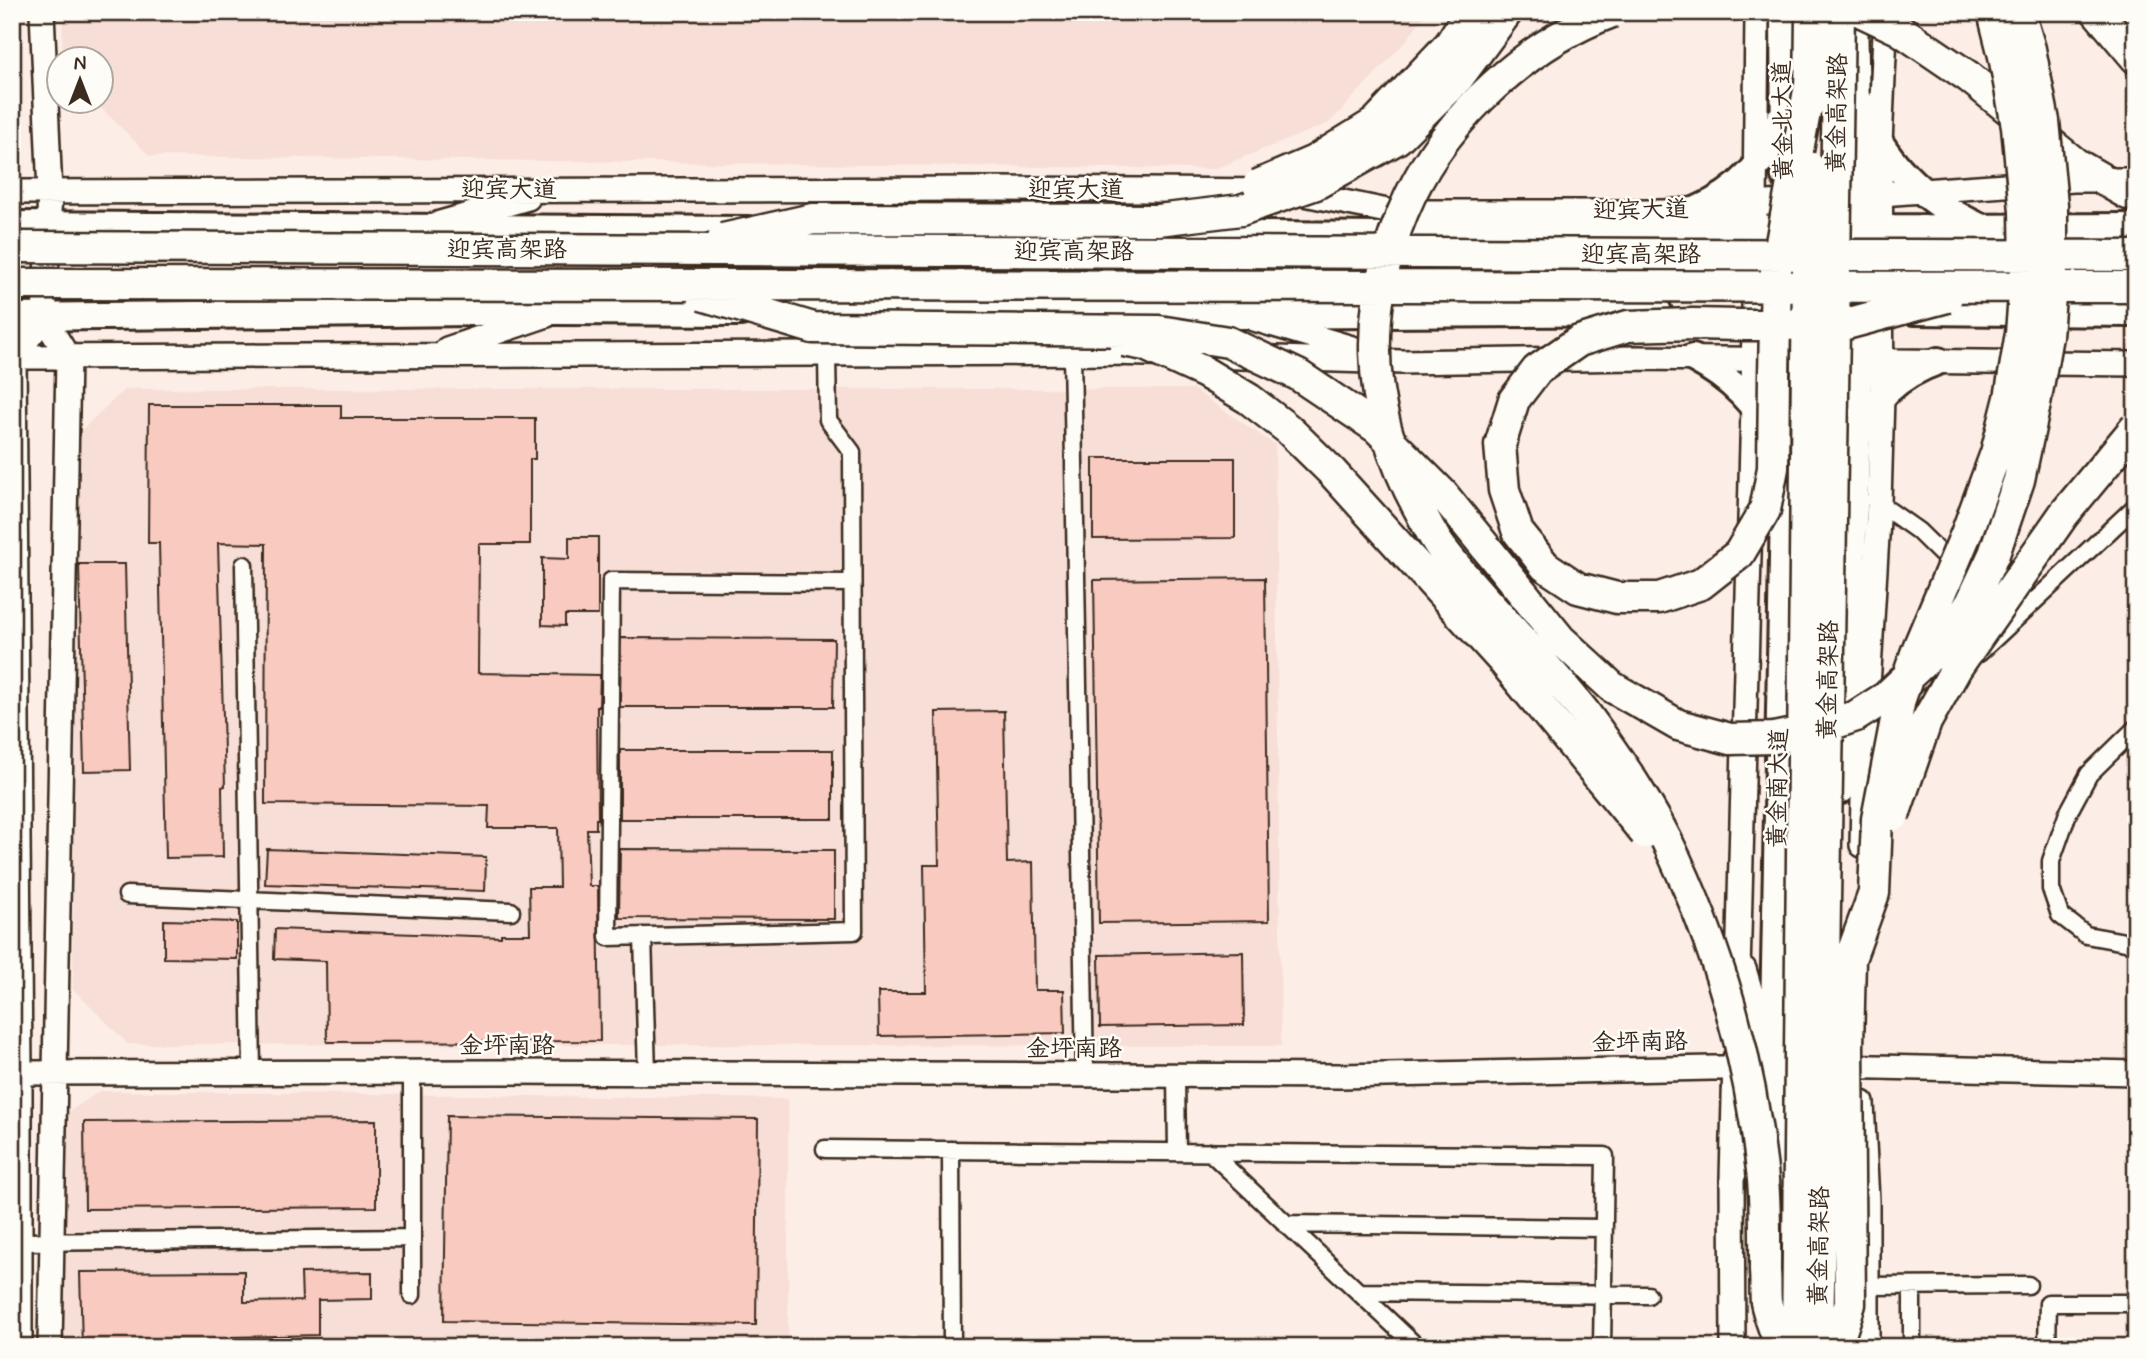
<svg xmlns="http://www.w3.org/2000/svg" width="2148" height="1359" viewBox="0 0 2148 1359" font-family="Mynerve,'LXGW WenKai TC',sans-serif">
<rect width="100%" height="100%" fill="#fcede6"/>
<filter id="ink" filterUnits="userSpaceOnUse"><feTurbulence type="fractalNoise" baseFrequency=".0143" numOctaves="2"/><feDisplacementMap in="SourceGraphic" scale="14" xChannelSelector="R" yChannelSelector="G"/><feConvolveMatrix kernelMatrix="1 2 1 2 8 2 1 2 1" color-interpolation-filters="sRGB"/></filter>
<g filter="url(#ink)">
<path fill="#f7ded7" d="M63 12H1426L1406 41 1329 123 1214 169 150 156 95 102H102V60L62 59Z
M125 389H1193L1275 445 1281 1046 128 1044 73 989V438Z
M100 1091 788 1099V1347H57L61 1117Z"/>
<path fill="#f9cac0" stroke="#3b2a1e" stroke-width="2" d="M149 405H341V418H535V459H530V544H479L478 673 600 675 599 707H597L598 819H596V829H587L589 886H598L600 1041 327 1042 326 961 274 959 275 929 501 937V934H530L529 887H559L558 828H488L489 806 265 804 266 544 218 543 225 786 222 787 223 857 166 858 159 543H148Z
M1093 458H1235V538L1093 539Z
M569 537H598V615H565V626L542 625V558L569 559Z
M79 564H125L130 770 84 771Z
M1265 578 1269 921 1099 923 1094 580Z
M621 638 834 639 833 707H620Z
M1004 711 1007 863 1033 862 1035 990H1064L1065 1033 879 1036 878 992H926L924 865H939L936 712Z
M620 750H833V819H620Z
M267 849 486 857 485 891 265 884Z
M620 849 834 850V919L619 918Z
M164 920 237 922V959L164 958Z
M1243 952 1244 1025 1100 1027 1099 955Z
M447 1116 758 1119 756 1325 444 1321Z
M376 1120V1207L85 1209 84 1122Z
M244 1271V1302L302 1301 301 1273 372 1272V1299L318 1300V1335L232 1337V1347H82L80 1272Z"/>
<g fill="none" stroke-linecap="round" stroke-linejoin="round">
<g stroke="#3b2a1e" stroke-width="21">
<path id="street" d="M1072 353 1085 1075
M827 354 828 420 852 452 854 931 608 937 611 581 852 583
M1874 500 1918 531 1981 593
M244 565 252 1072
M1979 653 2136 506
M2136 728 2089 774 2068 813 2051 861V889L2060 915 2086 935 2136 944
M1860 757 1933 693
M127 895 511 911
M643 936 647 1073
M412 1072V1295
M1176 1076 1177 1152
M825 1149 1605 1156 1602 1347
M951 1150 952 1347
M1210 1152 1417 1347
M1285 1224 1604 1228
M20 1242 412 1238
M1859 1286 2028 1285
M1359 1292 1648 1295
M1912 1347V1286
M2047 1347 2048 1303H2136"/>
</g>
<g stroke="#3b2a1e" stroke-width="28">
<path id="secondary" d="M12 192 998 189 1290 191 1392 212H1665L1802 200
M1840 197 2074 180H2136
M440 223 528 198
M44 318 68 357 50 1347
M1254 319 1369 353
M447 349 547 315
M12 357 1114 353 1402 362 1637 358 2136 364
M1862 845 1864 753 1879 503 1882 396 1880 143 1886 12
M1744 969 1769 1054
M1737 1010 1753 405 1757 12
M1832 1066 2136 1073
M12 1073 501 1072 1341 1076 1759 1067
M1862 1103 1867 1201
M1732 1179 1735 1058
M1864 1189 1867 1201V1347
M20 1347V1073L14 357 44 318 50 193 42 12
M1733 1347 1732 1179 1737 1165"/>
</g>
<g stroke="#3b2a1e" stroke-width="32">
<path id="primary" d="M1784 12 1785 176
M1860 103C1881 159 1923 201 1978 226
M1697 210C1737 193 1769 162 1780 119
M12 225 748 230
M1130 234 1385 236 1716 229 2136 227
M1914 311 2136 313
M780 313 1237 315 1658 312
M12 317 556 311 741 312
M1693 358C1731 378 1757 404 1776 442
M1858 436C1872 398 1901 374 1938 361
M1841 790 1855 486 1860 310 1854 12
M1775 1188 1773 1067 1785 456"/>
</g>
<g stroke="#3b2a1e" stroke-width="35">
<path id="highway" d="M2097 12 2136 58
M1969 77 2076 164 2128 194 2136 196"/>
</g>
<use href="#street" stroke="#fdfcf7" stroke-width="16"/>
<use href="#secondary" stroke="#fdfcf7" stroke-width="23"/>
<use href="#primary" stroke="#fdfcf7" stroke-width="26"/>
<use href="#highway" stroke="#fdfcf7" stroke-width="30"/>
<g stroke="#3b2a1e" stroke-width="35" stroke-linecap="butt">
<path id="highway-bridge" d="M1612 12C1528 43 1448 116 1410 196 1361 301 1363 407 1419 509 1426 522 1433 537 1442 549 1486 607 1541 656 1585 713 1618 758 1652 807 1675 858 1721 957 1750 1062 1762 1170 1766 1203 1765 1238 1765 1271 1766 1281 1765 1292 1766 1302 1769 1317 1776 1332 1780 1347
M1862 12 1900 30 1969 77
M1810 85 1776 270 1774 376 1773 468 1765 510 1739 554 1701 584 1659 598H1617L1578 588 1545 566 1518 532 1504 490 1500 445 1514 400 1537 370 1579 341 1628 326 1693 324 1739 325 1846 324 1947 297
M1810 103 1811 12
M1258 185 1314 161 1375 123 1450 44 1470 12
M723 239 813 219 1158 220 1241 210 1316 184 1397 139 1458 78 1507 12
M12 247 2136 256
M12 284 2136 287
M702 295 813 328 1159 331 1228 342 1298 375 1377 428 1441 492 1560 639 1612 687 1678 725 1730 739 1774 738 1818 729 1856 716 1886 697 1947 640 1971 603 1994 554 2019 480 2035 404 2047 336 2052 269V205L2044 121 2030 49 2019 12
M1124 341 1145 345 1204 372 1249 399 1288 429 1332 472 1504 662 1645 833
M1894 815 1926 722 1957 667 2064 514 2136 427
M1797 1347 1809 167
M1818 1347 1839 12
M1836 1347 1850 1304 1848 1047 1850 959 1874 893 1877 819 1900 699 1918 648 1966 534 1996 453 2010 398 2021 333 2026 271 2025 211 2017 126 2004 56 1993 12"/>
</g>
<use href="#highway-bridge" stroke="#fdfcf7" stroke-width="30"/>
</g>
</g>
<g text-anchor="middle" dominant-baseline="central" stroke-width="5" stroke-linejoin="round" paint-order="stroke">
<g font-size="24" fill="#3b2a1e" stroke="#fdfcf7">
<text transform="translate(1838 113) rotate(-89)">黄金高架路</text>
<text transform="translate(1784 120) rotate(-91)">黄金北大道</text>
<text x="509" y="190">迎宾大道</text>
<text x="1076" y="190">迎宾大道</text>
<text transform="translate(1641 211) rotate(-1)">迎宾大道</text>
<text x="507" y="250">迎宾高架路</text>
<text x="1074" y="252">迎宾高架路</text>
<text x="1641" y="255">迎宾高架路</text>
<text transform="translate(1829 680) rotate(-89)">黄金高架路</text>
<text transform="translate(1779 788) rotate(-89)">黄金南大道</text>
<text transform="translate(1640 1043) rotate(-1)">金坪南路</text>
<text x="507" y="1046">金坪南路</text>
<text x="1074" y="1049">金坪南路</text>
<text transform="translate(1820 1246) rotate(-89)">黄金高架路</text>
</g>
</g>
<rect width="2148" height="1359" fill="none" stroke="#fdfcf7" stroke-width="42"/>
<rect x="21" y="21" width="2106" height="1317" fill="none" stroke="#3b2a1e" stroke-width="2.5" filter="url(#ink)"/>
<g transform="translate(80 80)"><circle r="33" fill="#fdfcf7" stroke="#afa8a0" stroke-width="2"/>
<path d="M0-5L12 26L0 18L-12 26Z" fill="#3b2a1e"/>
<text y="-10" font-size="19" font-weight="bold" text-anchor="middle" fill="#3b2a1e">N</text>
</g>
</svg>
